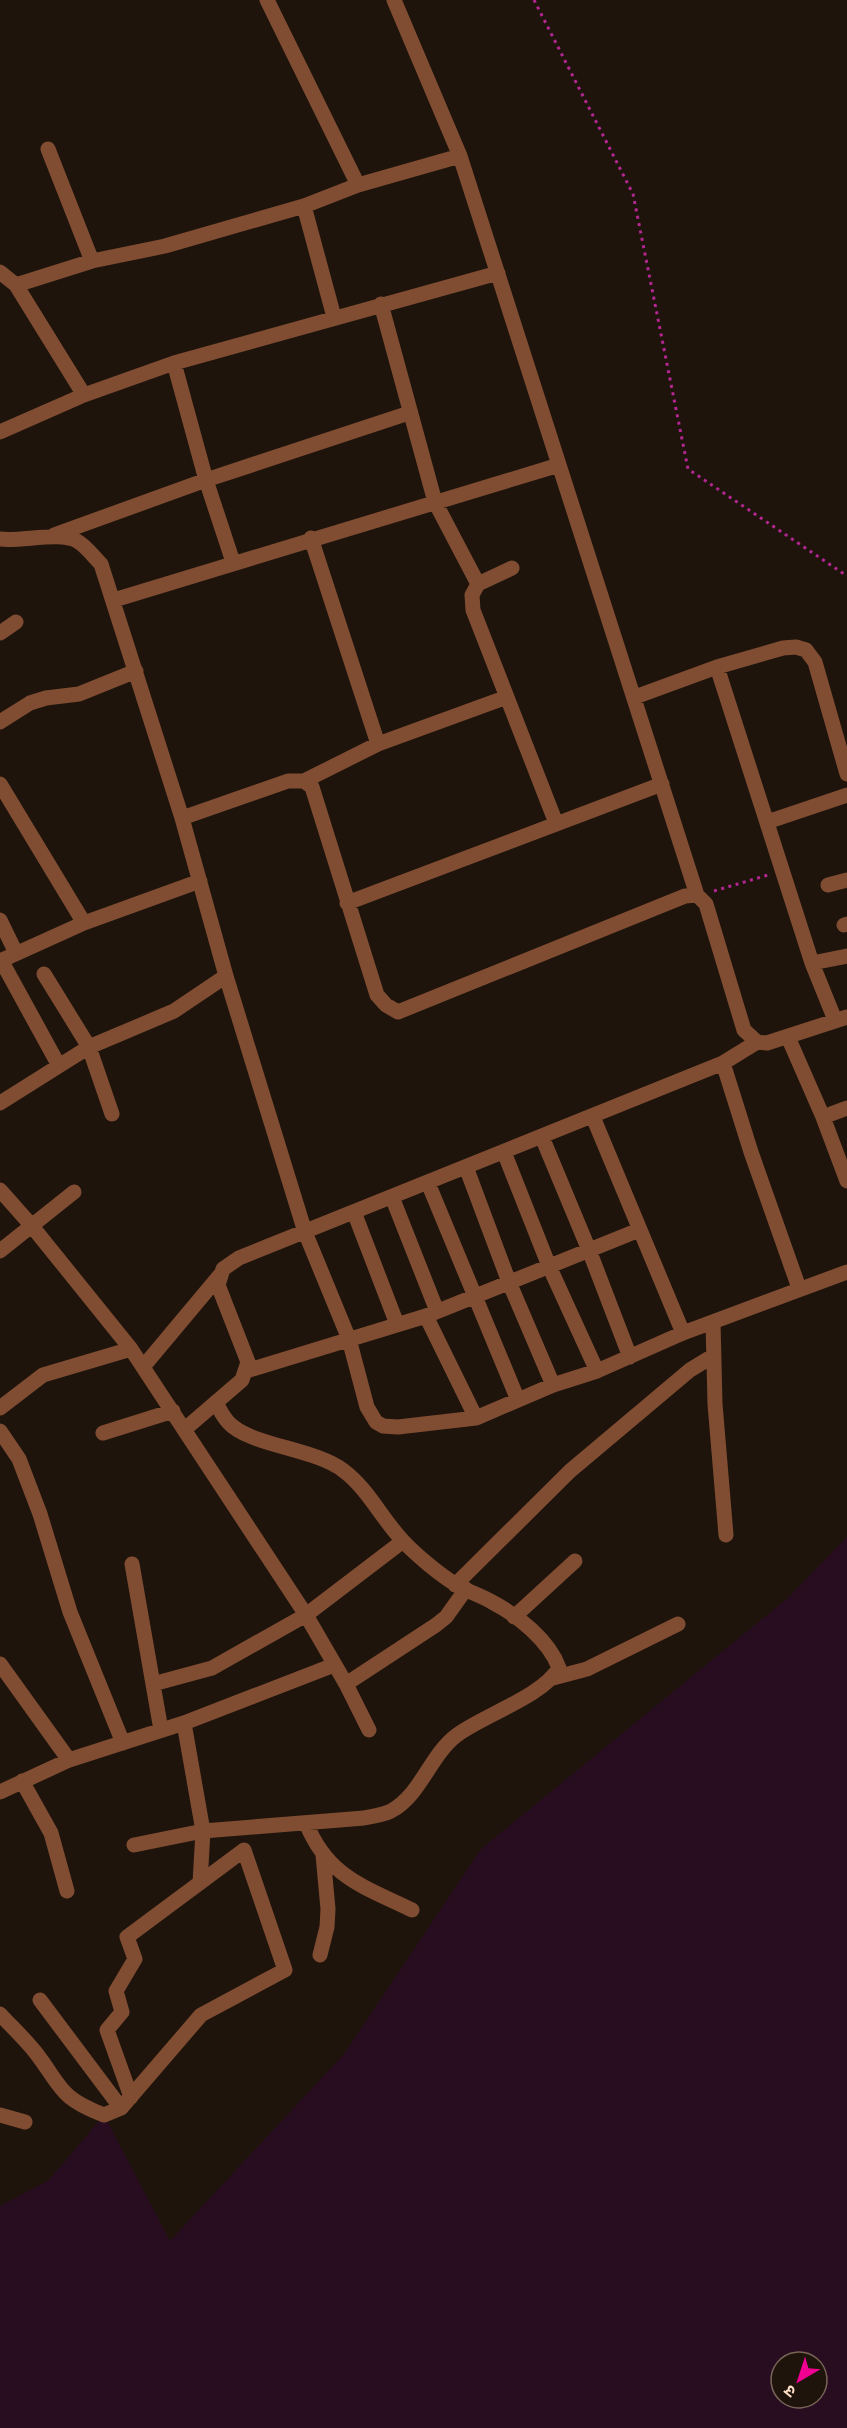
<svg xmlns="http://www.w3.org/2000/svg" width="847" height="2428" viewBox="0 0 847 2428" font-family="'Sofia Sans Condensed','Noto Sans Devanagari',sans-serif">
<rect width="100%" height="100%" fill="#1e140b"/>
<path fill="#280d21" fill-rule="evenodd" d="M847 1537V2428H0V2206L49 2180 104 2115 170 2241 344 2054 481 1849 788 1598ZM781 2362H817V2398H781Z"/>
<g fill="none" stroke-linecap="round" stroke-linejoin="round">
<path stroke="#b42692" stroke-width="3" stroke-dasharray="3 4.5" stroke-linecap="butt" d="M534 0 633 194 688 469 847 576
M714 891 768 875"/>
<path stroke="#804d33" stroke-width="15" d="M267 0 358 185
M394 0 460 156 697 895 706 904 744 1030 757 1042 767 1043 847 1017
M48 149 92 261
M304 206 334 317
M0 272 16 285 84 395
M16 285 92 261 165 246 304 206 358 185 460 156
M381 304 435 502 478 584
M174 363 206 480 233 562
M0 432 84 395 174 363 498 273
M54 535 206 480 409 413
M311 538 378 744
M0 539C20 542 61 531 77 541 86 546 94 557 101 564L182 818 226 976 174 1011 89 1047 0 1103
M512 568 478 584 472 595 473 610 556 823
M114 600 559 465
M0 633 16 622
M717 667 812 963 835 1020
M635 697 717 667 783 648 796 647 806 650 815 662 847 774
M0 722 30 703 46 698 79 694 136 671
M304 781 312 787 377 995 386 1005 398 1012 685 896 697 895
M0 784 84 923 0 961
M182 818 288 781H304L378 744 507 697
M767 822 847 795
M828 885 847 880
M347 903 662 784
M0 920 16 953
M84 923 200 881
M844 925 847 924
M1 960 58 1064
M812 963 847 956
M44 974 89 1047 112 1114
M226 976 305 1232 349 1339 367 1407 376 1422 383 1426 398 1427 476 1418 553 1385 597 1371 683 1333 847 1272
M788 1037 823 1117 847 1181
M723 1063 751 1152 799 1288
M593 1117 683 1333
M823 1117 847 1108
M542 1137 589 1250 630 1357
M504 1152 549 1266 597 1371
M466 1167 509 1282 553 1385
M428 1183 518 1400
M0 1190 31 1225 131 1349 306 1615 346 1684 369 1730
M392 1197 437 1311
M354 1212 397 1324
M0 1251 74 1192
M426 1316 476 1418
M713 1322 715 1404 726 1535
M143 1367 220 1275
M246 1371 426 1316 639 1230
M0 1408 43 1375 131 1349
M185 1429 242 1380 248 1362 218 1285 223 1269 239 1258 723 1063 757 1042
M0 1431 19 1459 40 1514 70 1612 123 1743
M103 1433 173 1411
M132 1564 161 1730
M455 1585 570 1471 690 1370 713 1356
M514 1617 575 1561
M0 1664 69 1760
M553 1678 587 1669 678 1624
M153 1684 212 1668 306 1615 403 1541
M346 1684 436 1625 446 1617 466 1589
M184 1723 203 1831 200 1883
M22 1781 51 1833 67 1891
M0 1792 69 1760 184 1723 334 1665
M306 1823C328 1877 363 1886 412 1910
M134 1845 203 1831 364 1818C373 1816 383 1815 391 1811 421 1795 430 1755 457 1735 484 1715 543 1696 559 1668 549 1640 517 1615 492 1602 480 1595 466 1591 455 1584 439 1574 416 1555 403 1541 382 1519 368 1489 344 1471 315 1448 249 1446 228 1422 223 1416 219 1409 216 1402
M320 1955 327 1927 328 1909 323 1855
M40 2000 121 2108
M0 2014C12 2027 25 2039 36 2053 62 2087 59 2098 104 2115L121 2108 201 2015 285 1970 244 1850 127 1937 135 1959 116 1991 122 2012 107 2030 131 2097
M0 2115 25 2122"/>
</g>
<g transform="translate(799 2380) rotate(219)"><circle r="28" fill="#1e140b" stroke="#786556" stroke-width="1.5"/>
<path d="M0-4.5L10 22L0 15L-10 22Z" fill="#f20092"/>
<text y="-9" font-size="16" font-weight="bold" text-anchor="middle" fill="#ffdec7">उ</text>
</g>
</svg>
